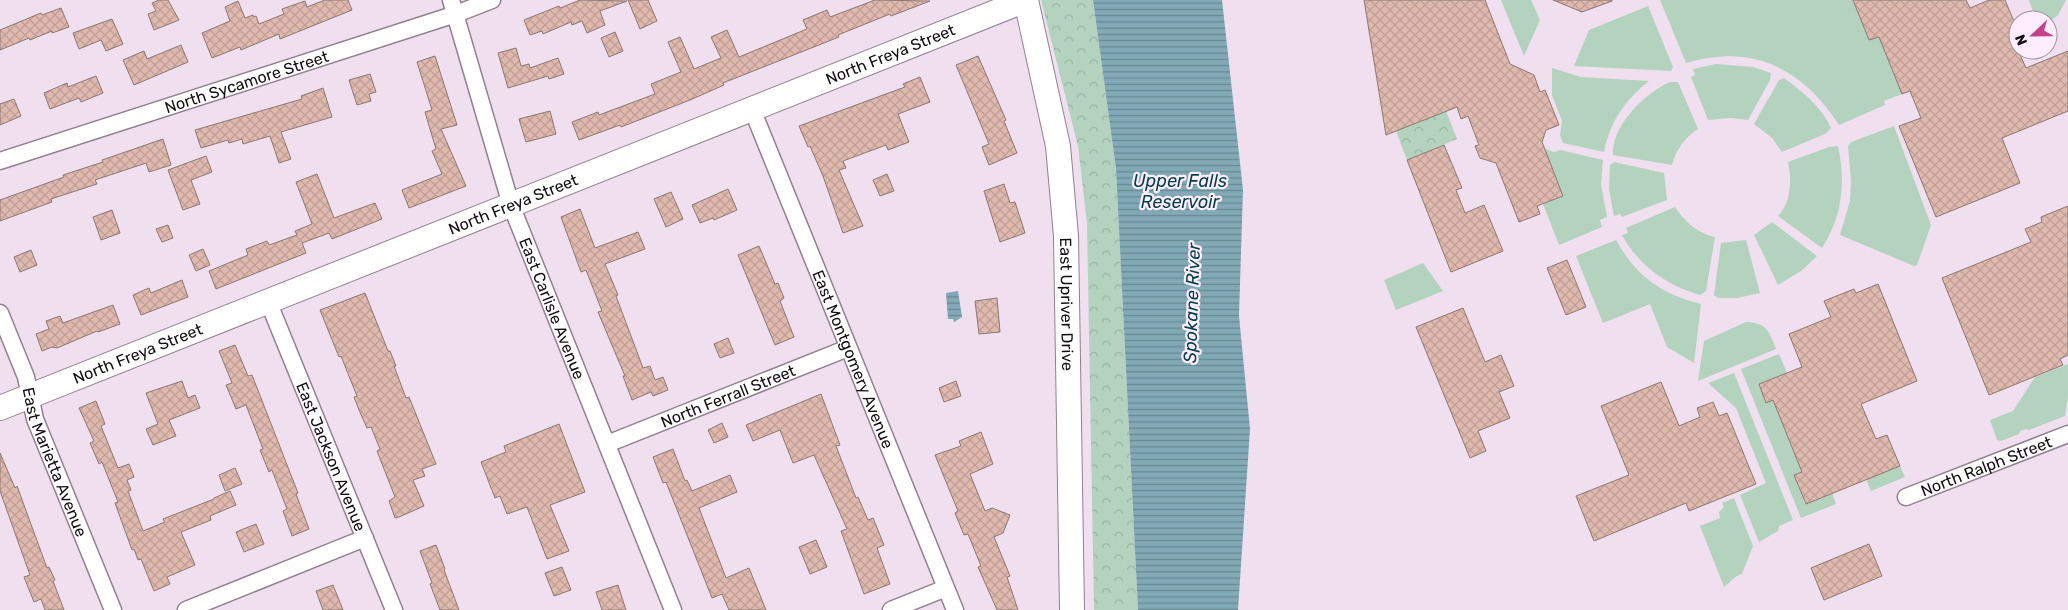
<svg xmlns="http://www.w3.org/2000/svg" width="2068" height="610" viewBox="0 0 2068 610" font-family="Rubik,sans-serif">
<defs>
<pattern id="park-crowns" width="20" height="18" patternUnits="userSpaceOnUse" patternTransform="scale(1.25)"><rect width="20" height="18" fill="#b3d3bf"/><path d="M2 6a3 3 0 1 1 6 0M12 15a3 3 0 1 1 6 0" fill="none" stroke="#99b4a3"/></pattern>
<pattern id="water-rules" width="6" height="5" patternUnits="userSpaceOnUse" patternTransform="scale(1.25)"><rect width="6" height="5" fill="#81aab6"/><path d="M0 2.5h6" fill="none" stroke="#688993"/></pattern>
<pattern id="building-cross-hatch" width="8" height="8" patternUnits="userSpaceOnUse" patternTransform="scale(1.25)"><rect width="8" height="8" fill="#e0b9ae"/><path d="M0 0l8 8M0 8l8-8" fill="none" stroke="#bf9e95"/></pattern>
</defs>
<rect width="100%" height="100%" fill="#f0dfee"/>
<path fill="#b3d3bf" d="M1501 0H1531L1540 20 1524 56Z
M1660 0H1853L1869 40 1892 31 1884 50 1902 94 1884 101 1885 105 1839 125C1802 68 1752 43 1686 63Z
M2029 0H2066L2058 15 2048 23V20H2036Z
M1648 6 1673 67 1671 71 1574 66 1589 30Z
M1716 64 1753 67 1771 73 1770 80 1748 120 1731 118 1708 120 1691 77 1695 75 1693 69Z
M1552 68 1581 77 1649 81C1625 100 1610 122 1604 152L1563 143 1560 135 1562 121 1552 95Z
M1784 78C1803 92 1821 106 1831 128L1825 134 1782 152 1772 138 1754 124 1779 80Z
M1670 82H1678L1698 129C1684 138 1676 150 1672 165L1613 155C1611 126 1646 92 1670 82Z
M1894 126 1931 225 1917 265 1914 266 1840 235 1850 201 1851 181 1848 146 1851 142Z
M1838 146C1846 183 1842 217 1822 248L1778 216C1791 202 1792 181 1788 162L1829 147Z
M1544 148 1554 152 1560 150 1603 160 1601 184 1607 217 1600 220 1602 227 1559 245 1543 204 1563 196Z
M1614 162 1664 173 1667 200 1622 217 1620 214 1614 216 1609 189 1610 165Z
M1675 207C1685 222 1697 233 1715 237L1706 291 1700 295C1666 285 1639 266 1622 235L1628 233 1626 228Z
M1772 222 1817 256 1801 271 1778 285 1754 235Z
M1616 240C1636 276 1661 294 1701 304L1694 363 1667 347 1650 304 1603 323 1576 256Z
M1746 240 1760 293 1737 298H1718L1714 295 1721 243Z
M1423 263 1443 291 1396 310 1384 280Z
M1746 322C1768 323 1769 332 1776 349L1698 381 1704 341Z
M1779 354 1787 373 1759 384 1766 403 1773 400 1802 472 1794 475 1805 504 1832 493 1836 504 1801 518 1741 369Z
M2068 364V397L2065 416 2029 430 2026 429 2020 431 2019 434 2001 441 1997 440 1990 420 2013 411 2035 377Z
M1734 373 1793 520 1779 526 1778 531 1759 542 1740 495 1766 483 1736 408 1708 383Z
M1900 466 1905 477 1871 491 1866 479Z
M1734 498 1753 546 1742 574C1735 575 1730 583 1724 587L1700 526 1720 518 1719 512 1724 507 1722 503Z"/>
<path fill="url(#park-crowns)" d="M1041 0H1093L1116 169 1138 610H1094L1087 223 1078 146Z
M1446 111 1457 139 1407 160 1396 131Z"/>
<path fill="url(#water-rules)" d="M1093 0H1222L1243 190 1239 316 1250 429 1238 610H1138L1116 169Z
M958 291 962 317 954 322 953 319H948L946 293Z"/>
<path fill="url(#building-cross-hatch)" stroke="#8c7872" d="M159 0H168L179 20 154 30 148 14 156 11 152 3Z
M325 0H348L352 10 280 39 279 34 241 50 240 47 212 58 202 33 230 21 225 7 238 1 245 18 253 15 254 17 256 16 259 24 284 14 282 9 305 1 307 7Z
M580 0 627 1 600 11 605 25 587 33 582 21 572 25 571 22 543 34 542 31 530 35 524 20 559 6 560 8Z
M628 0H648L657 21 640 29Z
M875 0 930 1 891 16 890 14 838 35 839 37 723 83 724 85 690 100 621 127 620 125 579 140 572 122 598 112 599 115 655 94 651 84 681 72 668 42 680 37 694 69 721 58 711 37 727 30 739 57 807 29 803 20 827 10 830 17Z
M1364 0H1485L1510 64 1534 75 1540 92 1545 90 1559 125 1546 130 1542 142 1563 196 1537 206 1540 214 1519 222 1496 163 1480 158 1475 146 1479 145 1468 116 1461 119 1457 107 1386 135Z
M1553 0H1612V1L1582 12Z
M1853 0H1966L1970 8 1989 0H2005L2018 31V50L2026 68 2068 51V111L2002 138 2020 183 1936 217 1899 126 1921 118 1910 91 1902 94 1879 37 1869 40Z
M61 8 69 27 52 33V31L30 40 29 38 0 50V30L41 13 42 15Z
M112 19 123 44 106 51 101 40 79 49 73 33Z
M615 32 623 51 609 57 601 38Z
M181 45 188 62 134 85 123 60 144 51 147 59Z
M516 48 521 66 529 64 530 68 558 58 564 74 549 79 548 76 508 88 498 53Z
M435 56 457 125 441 129 466 186 409 208 402 190 442 174 432 151 436 149 425 112 432 110 417 62Z
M978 56 1006 120 1004 121 1017 153 989 165 982 147 989 144 956 65Z
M370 74 376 92 369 94 371 101 357 105 349 80Z
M96 76 103 93 81 102 79 98 50 109 44 93 67 83 68 87Z
M920 77 930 102 898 114 909 142 888 150 886 145 843 161 846 168 839 170 863 226 843 233 823 176 810 146 808 147 799 126 894 91 905 87 903 84Z
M323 88 332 117 281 132 291 159 279 163 270 136 243 144 242 139 229 143 228 140 201 148 195 130 302 99 301 96Z
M14 99 21 116 0 125V104Z
M550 111 556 134 526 142 519 119Z
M163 139 171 165 149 172 146 163 95 180 97 184 51 199 52 202 0 221V200L64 177 63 175 103 162 102 160Z
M1444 145 1462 188 1456 190 1465 213 1484 205 1503 251 1451 272 1407 160Z
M206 156 212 172 191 180 200 204 183 210 168 170Z
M317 174 334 218 375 203 382 219 332 239 329 233 302 243 306 253 216 289 209 271 248 255 246 249 267 241 269 245 297 235 295 231 312 224 296 182Z
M887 174 894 191 880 196 873 180Z
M1004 184 1010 203 1015 202 1025 233 1000 242 984 191Z
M728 189 737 210 714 220 713 218 700 223 692 205Z
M671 192 683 219 666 227 654 199Z
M2068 206V355L2060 359 2063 365 1989 395 1942 278 2031 242 2025 229 2042 222 2041 217Z
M580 209 595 248 638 232 645 249 605 264 618 295 616 296 643 368 650 366 655 380 663 377 668 390 653 396 651 392 632 400 623 376H625L598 312 602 311 586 270 581 272 561 217Z
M112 210 120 233 101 240 93 217Z
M168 225 173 238 162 242 156 229Z
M759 246 775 284 778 283 784 298 780 301 794 337 775 345 738 255Z
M203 249 210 265 196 271 189 255Z
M31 250 37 265 20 272 14 257Z
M1567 260 1586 307 1566 315 1547 268Z
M182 280 188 297 141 315 133 295 149 288 151 293Z
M1878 284 1917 381 1861 404 1876 439 1887 435 1900 466 1806 504 1794 475 1802 472 1773 400 1766 403 1759 384 1802 367 1789 334 1831 317 1824 301 1854 289 1856 293Z
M365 293 388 351H390L396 366H394L406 398 409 397 436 464 422 469 425 476 413 480 424 506 399 517 395 518 389 501 395 497 377 451 380 449 371 427 367 428 359 410 354 397 357 396 341 356 339 357 320 310Z
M997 298 1000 332 979 334 975 301Z
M113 305 120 324 98 332 97 331 57 348 52 347 42 351 36 334 49 329 46 321 60 316 63 323Z
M1463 308 1485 362 1501 355 1514 386 1499 392 1510 418 1478 431 1486 451 1470 458 1416 327Z
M728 338 734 353 720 358 714 344Z
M235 345 248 376 252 375 298 493 296 494 309 529 292 536 283 511 287 509 272 470 269 472 260 450 263 449 246 405 236 409 226 385 232 383 219 351Z
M182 381 188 398 195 395 200 408 169 420 176 436 153 445 146 429 158 424 146 393Z
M956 381 961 396 944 402 939 388Z
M1661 382 1679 426 1700 417 1697 408 1713 402 1719 416 1727 413 1756 484 1689 511 1686 503 1594 541 1576 496 1629 475 1601 406Z
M821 394 840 445 836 446 856 498 858 497 868 520 873 518 884 545 877 548 890 584 864 594 841 531 847 529 814 455 793 463 780 430 753 441 746 425Z
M96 401 105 424 101 426 118 468 129 464 134 477 127 480 131 490 128 491 143 531 165 522 163 519 214 499V498L230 491 236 505 210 516 211 520 181 532 195 565 167 577 170 584 154 591 141 559 138 560 134 549 132 550 115 503 118 502 102 462 99 464 90 443 94 441 79 408Z
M722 423 728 437 714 443 708 430Z
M559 424 585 492 550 505 569 551 547 559 527 507 507 514 500 496 495 498 481 462 506 452 504 446Z
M981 432 993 464 970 474 985 511 992 508 1010 515 1003 533 994 537 1010 576 1007 577 1018 610H997L978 567 981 566 968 534 964 535 955 513 958 511 935 455 961 446 959 441Z
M673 449 685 481 687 480 692 491 730 475 737 492 699 508 726 578 749 568 766 610H729L722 594 712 598 666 482 663 483 653 457Z
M0 453 15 488 17 486 47 568 49 567 55 580 53 581 64 610H45L41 599 34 602 24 577 30 575 0 491Z
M235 468 242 484 225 491 219 475Z
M256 524 264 544 244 552 236 532Z
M816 540 827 567 810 574 799 547Z
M1869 544 1882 576 1824 600 1811 568Z
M436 545 445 569 444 570 459 610H440L430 584 432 583 420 551Z
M562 567 571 590 554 596 545 573Z
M333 585 343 610H323L316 591Z
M618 585 626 610H602L596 592Z"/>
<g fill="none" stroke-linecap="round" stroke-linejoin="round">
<g stroke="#91828f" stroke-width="19">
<g id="street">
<path id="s1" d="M451 0 511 205 673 610"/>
<path id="s2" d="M752 109 955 610"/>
<path id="s3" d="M0 161 456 14 492 0"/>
<path id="s4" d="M268 301 394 610"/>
<path id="s5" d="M0 313 26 377 35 419 113 610"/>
<path id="s6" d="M607 444 848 348"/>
<path id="s7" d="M1906 497 2068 434"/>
<path d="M186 610 365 538"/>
<path d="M891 610 946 588"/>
</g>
</g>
<g stroke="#91828f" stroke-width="26">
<g id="secondary">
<path id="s8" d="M1026 0 1058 146 1066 236 1072 610"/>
<path id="s9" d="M0 408 1026 0"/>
</g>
</g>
<use href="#street" stroke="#fff" stroke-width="16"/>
<use href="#secondary" stroke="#fff" stroke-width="24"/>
</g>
<g text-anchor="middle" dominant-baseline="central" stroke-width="4.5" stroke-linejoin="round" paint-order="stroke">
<g font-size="16" fill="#130e13" stroke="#feedfc">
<text stroke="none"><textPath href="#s9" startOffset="958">North Freya Street</textPath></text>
<text stroke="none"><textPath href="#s3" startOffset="259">North Sycamore Street</textPath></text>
<text stroke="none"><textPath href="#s9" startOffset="552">North Freya Street</textPath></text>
<text stroke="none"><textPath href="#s8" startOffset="308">East Upriver Drive</textPath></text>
<text stroke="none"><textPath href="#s1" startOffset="325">East Carlisle Avenue</textPath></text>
<text stroke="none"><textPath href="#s9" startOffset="148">North Freya Street</textPath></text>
<text stroke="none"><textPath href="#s2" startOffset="270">East Montgomery Avenue</textPath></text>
<text stroke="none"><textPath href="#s6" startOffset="130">North Ferrall Street</textPath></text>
<text stroke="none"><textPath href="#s4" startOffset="168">East Jackson Avenue</textPath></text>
<text stroke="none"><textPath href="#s5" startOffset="159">East Marietta Avenue</textPath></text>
<text stroke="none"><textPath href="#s7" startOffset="86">North Ralph Street</textPath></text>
</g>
<g font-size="18" font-style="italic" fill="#003f4c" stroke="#feedfc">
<text x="1180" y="181">Upper Falls<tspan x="1180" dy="21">Reservoir</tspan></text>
<text transform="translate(1192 303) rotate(-88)">Spokane River</text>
</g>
</g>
<g transform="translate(2033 35) rotate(248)"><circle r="24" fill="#feedfc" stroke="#a0949f"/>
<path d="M0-4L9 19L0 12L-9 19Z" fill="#c2428c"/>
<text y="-8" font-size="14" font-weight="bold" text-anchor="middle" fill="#130e13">N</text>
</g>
</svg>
